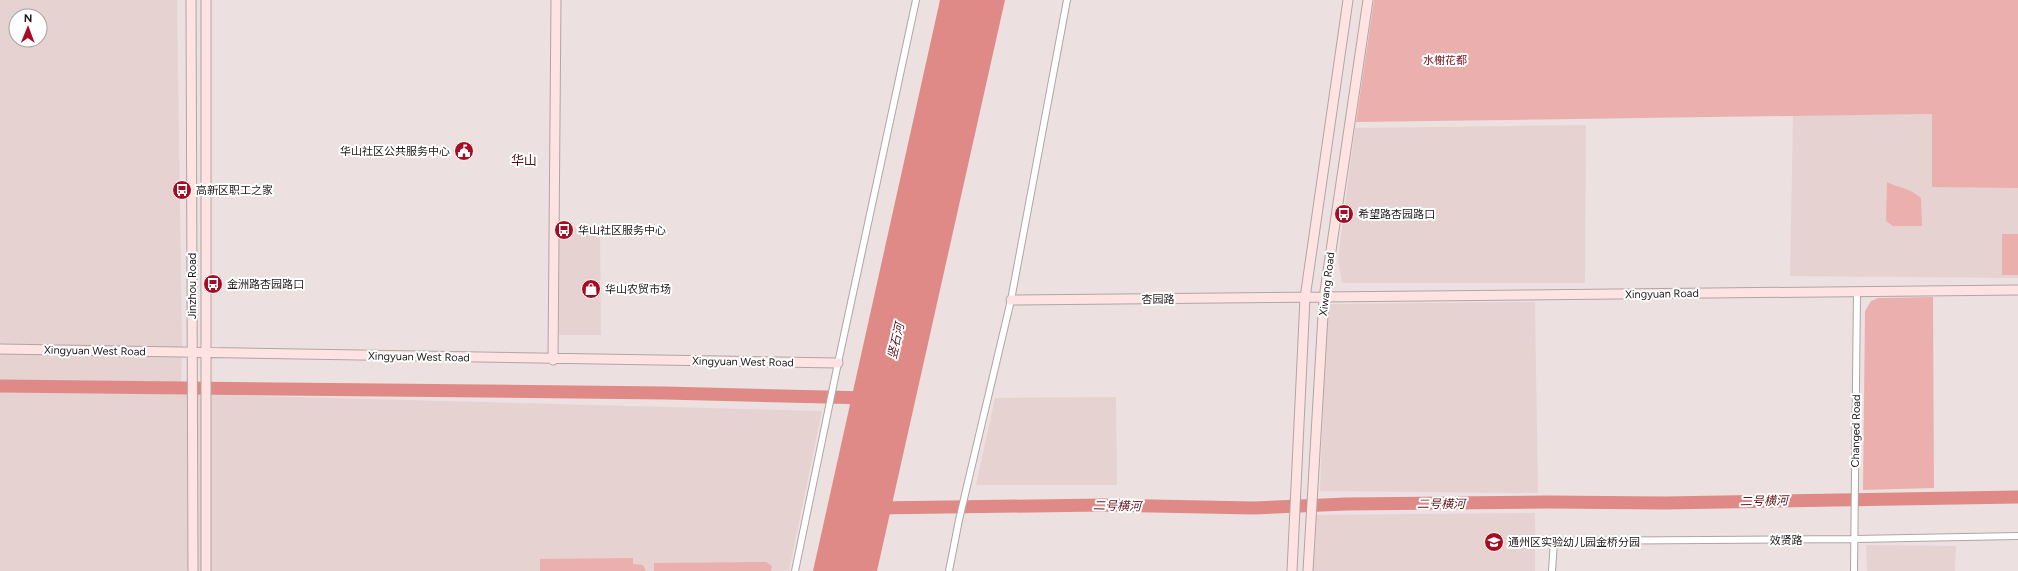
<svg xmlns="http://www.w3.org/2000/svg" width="2018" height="571" viewBox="0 0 2018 571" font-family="Figtree,'Noto Sans SC',sans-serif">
<rect width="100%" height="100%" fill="#ece1e0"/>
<path fill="#e6d2d1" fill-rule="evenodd" d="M0 0H177L182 345 181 394 822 411 789 571H0ZM16 16H40V40H16Z
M1932 114 2018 115V278L1790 276 1793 116Z
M1586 125 1585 283H1342L1338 259 1355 128Z
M559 227 600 228 601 335H559Z
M1535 302 1538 493 1320 491 1327 304Z
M1116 397 1117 485H976L995 398Z
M1535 513V571H1312L1315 515Z
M1866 545 1956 546 1955 571H1867Z"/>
<path fill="#ebb0ad" d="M1374 0H2018V188L1932 187V114L1356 122Z
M1887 182C1901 189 1908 187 1921 198L1922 226H1893L1886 221Z
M2002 234H2018V275H2002Z
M1933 297 1934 488 1863 490 1865 311 1871 301 1878 298Z
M633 558V564L643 565 646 571H540V559Z
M766 562 772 566 771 571H654V563Z"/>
<path fill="#e08a87" d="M940 0H1005L877 571H813Z"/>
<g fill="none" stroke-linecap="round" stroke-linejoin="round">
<path stroke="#e08a87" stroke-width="13" d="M0 386 665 393 868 398
M875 508 1102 505 1254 508 1346 504 1549 502 1665 503 2018 497"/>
<g stroke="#b0a5a5" stroke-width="8">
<path id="street" d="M795 571 838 363 916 0
M949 571 959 520 1011 300 1067 0
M1552 571 1554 541 1855 539 2018 536
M1854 571 1857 291"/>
</g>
<g stroke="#b0a5a5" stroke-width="11">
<path id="secondary" d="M191 0 193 571
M206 0V571
M1011 300 2018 290
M0 349 838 363
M553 360 556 0
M1292 571 1305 298 1348 0
M1308 571 1324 298 1368 0"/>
</g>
<use href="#street" stroke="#fff" stroke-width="6"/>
<use href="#secondary" stroke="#fee3e2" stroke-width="9"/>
</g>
<defs>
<g id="civic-disc" transform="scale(1)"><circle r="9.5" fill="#a60c24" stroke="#fff"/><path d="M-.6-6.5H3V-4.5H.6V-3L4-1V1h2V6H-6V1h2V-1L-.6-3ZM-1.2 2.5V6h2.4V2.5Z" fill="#fff"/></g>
<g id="bus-disc" transform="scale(1)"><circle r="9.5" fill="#a60c24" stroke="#fff"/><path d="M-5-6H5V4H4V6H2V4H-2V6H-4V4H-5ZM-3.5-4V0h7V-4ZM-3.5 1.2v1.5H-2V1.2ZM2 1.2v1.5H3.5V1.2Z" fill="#fff"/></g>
<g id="shop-disc" transform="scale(1)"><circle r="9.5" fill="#a60c24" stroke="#fff"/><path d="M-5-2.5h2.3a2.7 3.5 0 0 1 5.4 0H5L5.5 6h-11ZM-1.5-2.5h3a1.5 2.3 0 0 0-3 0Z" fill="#fff"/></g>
<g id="school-disc" transform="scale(1)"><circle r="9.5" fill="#a60c24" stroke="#fff"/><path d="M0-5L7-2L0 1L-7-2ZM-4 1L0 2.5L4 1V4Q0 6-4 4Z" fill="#fff"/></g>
</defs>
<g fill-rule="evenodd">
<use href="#civic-disc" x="464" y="151"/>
<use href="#bus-disc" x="182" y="190"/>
<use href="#bus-disc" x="1344" y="214"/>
<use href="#bus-disc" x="564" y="230"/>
<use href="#bus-disc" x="213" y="284"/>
<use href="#shop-disc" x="591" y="289"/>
<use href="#school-disc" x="1494" y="542"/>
</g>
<g text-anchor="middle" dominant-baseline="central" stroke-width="4" stroke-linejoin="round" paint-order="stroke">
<g font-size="11" fill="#7a141e" stroke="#fff">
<text x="1445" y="60">水榭花都</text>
</g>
<g font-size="11" fill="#1d1a19" stroke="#fff" text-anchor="start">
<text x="450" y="151" text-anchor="end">华山社区公共服务中心</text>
<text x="196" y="190">高新区职工之家</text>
<text x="1358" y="214">希望路杏园路口</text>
<text x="578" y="230">华山社区服务中心</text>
<text x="227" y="284">金洲路杏园路口</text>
<text x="605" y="289">华山农贸市场</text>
<text x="1508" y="542">通州区实验幼儿园金桥分园</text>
</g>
<g font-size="11" fill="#1d1a19" stroke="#fff">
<text transform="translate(1327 284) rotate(-83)">Xiwang Road</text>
<text transform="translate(192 286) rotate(-90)">Jinzhou Road</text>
<text transform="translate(1662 294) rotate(-1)">Xingyuan Road</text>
<text x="1158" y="299">杏园路</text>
<text transform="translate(95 351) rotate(1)">Xingyuan West Road</text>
<text transform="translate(419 357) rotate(1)">Xingyuan West Road</text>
<text transform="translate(743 362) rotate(1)">Xingyuan West Road</text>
<text transform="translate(1856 431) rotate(-89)">Changed Road</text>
<text x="1786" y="540">效贤路</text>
</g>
<g font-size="12" font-style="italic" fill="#601419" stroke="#fff">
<text transform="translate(896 341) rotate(-77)">竖石河</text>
<text transform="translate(1764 501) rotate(-1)">二号横河</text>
<text x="1441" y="504">二号横河</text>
<text transform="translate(1117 506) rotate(1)">二号横河</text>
</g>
<g font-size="13" fill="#551014" stroke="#fff">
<text x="524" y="160">华山</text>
</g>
</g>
<g transform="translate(28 28) rotate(1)"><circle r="19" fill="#ffffff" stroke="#a5a3a3"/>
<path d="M0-3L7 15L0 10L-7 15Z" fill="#a60c24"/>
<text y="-6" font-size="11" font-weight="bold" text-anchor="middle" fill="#1d1a19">N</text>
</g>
</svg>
